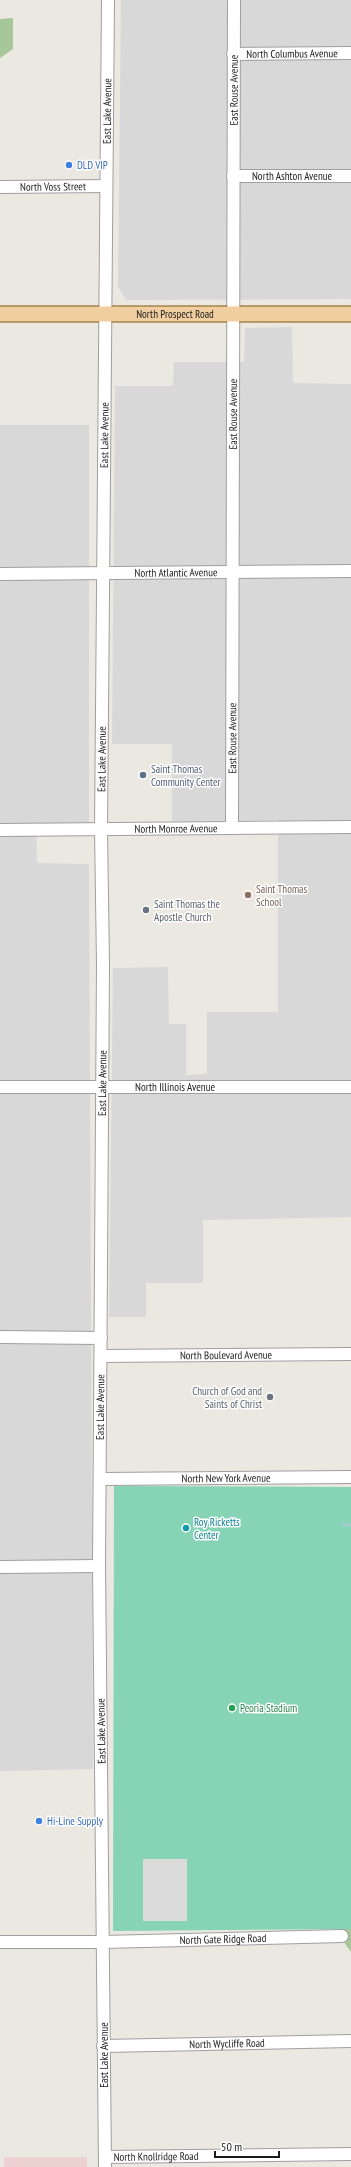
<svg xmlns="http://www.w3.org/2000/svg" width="351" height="2167" viewBox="0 0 351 2167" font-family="'PT Sans Narrow',sans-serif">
<rect width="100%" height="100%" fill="#ebe8e1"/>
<path fill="#d9d8d8" d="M121 0H351V299L126 300 118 287Z
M292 327 293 383 351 384V1217L203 1220V1283H146V1317H109L113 968 168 967 169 1024H186V1075L207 1074V1012H278V820L172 821V744H112L115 386H173L174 362H244L245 328Z
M0 425H89V823L36 824 37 863 89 864 93 1769 0 1771Z"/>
<path fill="#ebd2d1" d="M4 2157H87V2167H4Z"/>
<path fill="#a7c69a" d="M13 18V49L0 58V19Z
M351 1927V1952L336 1931Z"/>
<path fill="#86d3b5" d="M114 1486 351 1487V1929L113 1931Z"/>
<path fill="#dbdbdb" d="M143 1859H187V1921H143Z"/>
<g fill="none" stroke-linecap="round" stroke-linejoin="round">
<path stroke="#a5cad5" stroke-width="2.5" d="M342 1525H351"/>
<g stroke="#9f9f9f" stroke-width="14">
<g id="minor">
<path id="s1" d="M233 54 351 53"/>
<path id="s2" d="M233 176H351"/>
<path id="s3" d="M0 187 106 186"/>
<path id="s4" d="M0 574 351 571"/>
<path id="s5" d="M232 828 234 0"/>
<path id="s6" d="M0 830 351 827"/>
<path id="s7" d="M0 1087H351"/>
<path d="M0 1337 101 1338"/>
<path id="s8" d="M101 1356 351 1354"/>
<path id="s9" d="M100 1479 351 1477"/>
<path d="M0 1567 99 1566"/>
<path id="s10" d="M0 1942H103L342 1936"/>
<path id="s11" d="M103 2046 351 2041"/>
<path id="s12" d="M105 2157 351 2154"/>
<path id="s13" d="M105 2167 99 1566 103 964 101 830 108 0"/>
</g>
</g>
<g stroke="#825b0f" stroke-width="17">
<g id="major">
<path id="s14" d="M0 314H351"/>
</g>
</g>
<use href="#minor" stroke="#fff" stroke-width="12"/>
<use href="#major" stroke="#f1cea0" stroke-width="15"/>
</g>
<g fill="#3f7fe0" stroke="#fff" stroke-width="1.5">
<circle cx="69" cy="165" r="4"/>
<circle cx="39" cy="1821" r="4"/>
</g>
<circle fill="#5c6f8a" stroke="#fff" stroke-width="1.5" cx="143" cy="775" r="4"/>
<circle fill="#8d6e63" stroke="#fff" stroke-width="1.5" cx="248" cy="895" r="4"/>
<g fill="#6b7280" stroke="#fff" stroke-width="1.5">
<circle cx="146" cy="910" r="4"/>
<circle cx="270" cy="1397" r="4"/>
</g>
<circle fill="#0f9aa8" stroke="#fff" stroke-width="1.5" cx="186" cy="1528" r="4"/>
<circle fill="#2e9e5b" stroke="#fff" stroke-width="1.5" cx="232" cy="1708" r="4"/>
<g text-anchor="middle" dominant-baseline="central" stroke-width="3" stroke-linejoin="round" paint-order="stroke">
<g font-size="11" fill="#1b1b1b" stroke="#fff">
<text stroke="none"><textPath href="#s1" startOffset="59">North Columbus Avenue</textPath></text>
<text stroke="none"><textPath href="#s5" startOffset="738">East Rouse Avenue</textPath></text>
<text stroke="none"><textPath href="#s13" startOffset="2056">East Lake Avenue</textPath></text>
<text stroke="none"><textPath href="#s2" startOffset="59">North Ashton Avenue</textPath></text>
<text stroke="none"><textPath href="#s3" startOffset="53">North Voss Street</textPath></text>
<text stroke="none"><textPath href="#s14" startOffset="175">North Prospect Road</textPath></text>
<text stroke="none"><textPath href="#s5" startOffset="414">East Rouse Avenue</textPath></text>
<text stroke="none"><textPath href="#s13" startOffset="1732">East Lake Avenue</textPath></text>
<text stroke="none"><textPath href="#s4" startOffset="176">North Atlantic Avenue</textPath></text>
<text stroke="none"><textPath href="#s5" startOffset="90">East Rouse Avenue</textPath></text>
<text stroke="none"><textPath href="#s13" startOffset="1408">East Lake Avenue</textPath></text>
<text stroke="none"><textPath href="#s6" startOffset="176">North Monroe Avenue</textPath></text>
<text stroke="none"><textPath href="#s13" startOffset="1084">East Lake Avenue</textPath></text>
<text stroke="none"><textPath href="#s7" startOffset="175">North Illinois Avenue</textPath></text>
<text stroke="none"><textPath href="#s8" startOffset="125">North Boulevard Avenue</textPath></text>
<text stroke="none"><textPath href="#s13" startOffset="760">East Lake Avenue</textPath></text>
<text stroke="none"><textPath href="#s9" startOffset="126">North New York Avenue</textPath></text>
<text transform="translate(101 1731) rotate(-91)">East Lake Avenue</text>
<text stroke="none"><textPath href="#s10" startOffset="223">North Gate Ridge Road</textPath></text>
<text stroke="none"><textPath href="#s11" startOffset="124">North Wycliffe Road</textPath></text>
<text transform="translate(104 2055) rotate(-90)">East Lake Avenue</text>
<text stroke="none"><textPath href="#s12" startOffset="51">North Knollridge Road</textPath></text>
</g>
<g font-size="11" fill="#366cbe" stroke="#fff" text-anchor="start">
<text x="77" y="165">DLD VIP</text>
<text x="47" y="1821">Hi-Line Supply</text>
</g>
<g font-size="11" fill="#4e5e75" stroke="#fff" text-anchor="start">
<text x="151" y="769">Saint Thomas<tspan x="151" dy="13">Community Center</tspan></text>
</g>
<g font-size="11" fill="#785e54" stroke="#fff" text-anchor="start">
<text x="256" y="889">Saint Thomas<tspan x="256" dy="13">School</tspan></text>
</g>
<g font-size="11" fill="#5b616d" stroke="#fff" text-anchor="start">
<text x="154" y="904">Saint Thomas the<tspan x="154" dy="13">Apostle Church</tspan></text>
<text x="262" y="1391" text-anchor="end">Church of God and<tspan x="262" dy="13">Saints of Christ</tspan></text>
</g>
<g font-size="11" fill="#0d838f" stroke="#fff" text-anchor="start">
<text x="194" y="1522">Roy Ricketts<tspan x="194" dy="13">Center</tspan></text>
</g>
<g font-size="11" fill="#27864d" stroke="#fff" text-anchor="start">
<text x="240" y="1708">Peoria Stadium</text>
</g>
</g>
<path d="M215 2151v6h64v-6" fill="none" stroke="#1b1b1b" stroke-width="2"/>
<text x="221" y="2151" font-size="12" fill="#1b1b1b" stroke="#ffffff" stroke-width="3" paint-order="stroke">50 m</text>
</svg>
